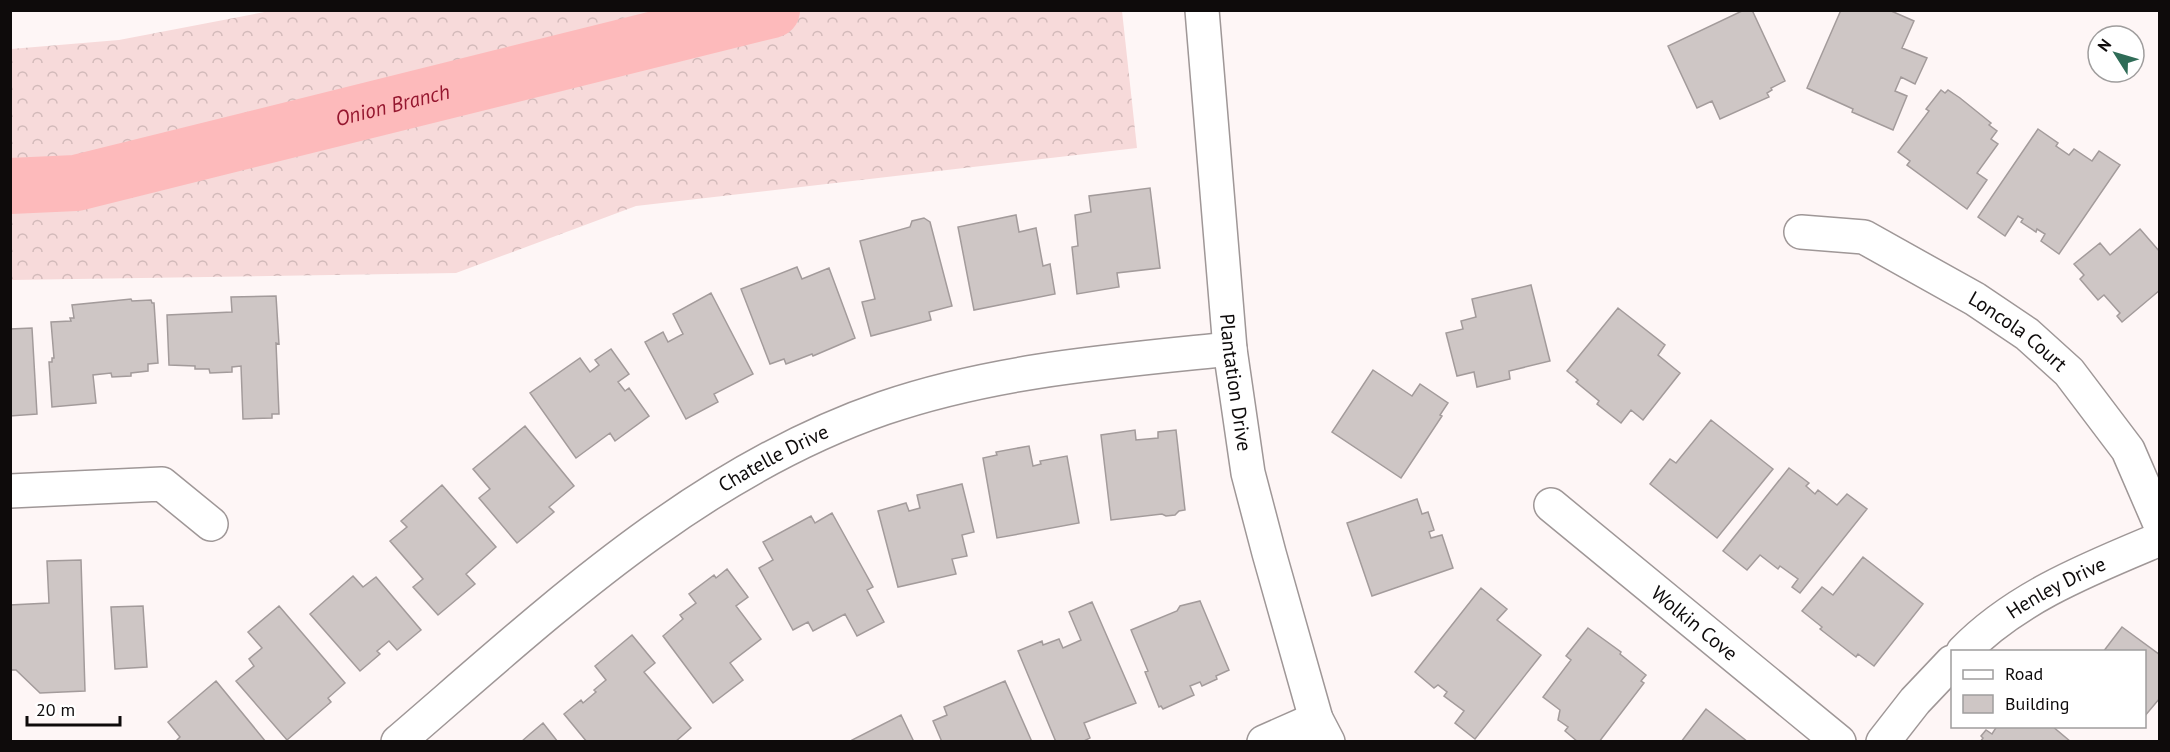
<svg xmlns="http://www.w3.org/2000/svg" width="2170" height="752" viewBox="0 0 2170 752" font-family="'PT Sans',sans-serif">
<defs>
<pattern id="forest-crowns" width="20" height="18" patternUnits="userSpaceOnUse" patternTransform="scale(1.5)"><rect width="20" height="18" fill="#f7dada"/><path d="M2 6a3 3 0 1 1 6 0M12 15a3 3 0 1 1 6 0" fill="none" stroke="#d3baba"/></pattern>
</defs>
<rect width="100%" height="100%" fill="#fef6f6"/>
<path fill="url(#forest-crowns)" d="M275 10 1122 11 1137 148 636 206 456 273 11 280V49L119 40Z"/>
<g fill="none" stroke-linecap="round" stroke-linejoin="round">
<path stroke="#fdbabb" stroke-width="56" id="s1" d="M10 186 76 183 772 10"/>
</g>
<path fill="#cec6c5" stroke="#a39b9b" stroke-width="1.5" d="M1744 10H1752L1785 81 1771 88 1772 90 1767 93 1769 97 1720 119 1712 101 1697 108 1668 46Z
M1841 10H1889L1914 21 1902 48 1927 58 1915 84 1901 77 1895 91 1907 96 1893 130 1852 112 1853 109 1807 88Z
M1941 90 1945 93 1948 90 1960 98 1991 123 1989 125 1997 131 1991 139 1998 144 1977 173 1987 180 1967 209 1907 165 1910 161 1898 152 1929 111 1926 109Z
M2038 129 2058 143 2056 146 2069 155 2074 149 2092 161 2099 151 2120 165 2059 254 2041 241 2045 234 2037 229 2036 232 2021 222 2023 219 2018 216 2005 236 1978 217Z
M1150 188 1160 268 1117 273 1119 287 1077 294 1072 247 1078 246 1075 215 1091 212 1089 196Z
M1016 215 1019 232 1036 228 1043 266 1050 264 1055 294 974 310 958 227Z
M924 218 930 222 952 306 929 312 931 320 871 336 862 302 875 299 860 241 910 227 912 221Z
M2140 229 2160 252V290L2122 322 2117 316 2120 313 2104 295 2098 300 2080 279 2084 275 2074 264 2100 243 2110 255Z
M797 267 802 279 829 268 855 338 813 356 812 354 786 364 784 359 770 364 741 289Z
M1531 285 1550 361 1509 371 1510 379 1477 387 1474 372 1457 376 1446 333 1463 329 1461 321 1476 317 1472 299Z
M711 293 753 374 714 394 718 402 686 419 645 342 663 332 668 342 683 334 673 314Z
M276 296 279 344 276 343 279 414H272V418L243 419 241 366 232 367V372L210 373 209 369H195V366L169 365 167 315 232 312 231 297Z
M131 299 132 301 151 300 152 303H154L158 363 148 364V371L131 373V376L112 377 111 373 93 375 96 403 52 407 49 362H52V358H54L51 322 71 321 70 318H74L72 305Z
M1618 308 1665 345 1658 355 1680 373 1643 420 1631 410 1621 423 1597 404 1599 401 1576 382 1578 380 1567 371Z
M32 328 37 414 10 416V329Z
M611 349 629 374 618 382 625 391 629 388 649 416 615 441 610 433 576 458 530 393 580 358 590 372 599 365 595 360Z
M1373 370 1412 396 1420 384 1448 403 1440 415 1442 416 1401 478 1332 432Z
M1711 420 1773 469 1717 538 1650 484 1670 459 1676 463Z
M525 426 574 486 549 507 554 512 517 543 479 498 490 489 473 469Z
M1135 430 1136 440 1158 438V432L1176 430 1185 510 1179 511 1175 515 1166 516 1162 514 1111 520 1101 435Z
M1029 446 1033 466 1041 464 1040 461 1067 456 1079 523 997 538 983 458 997 455 996 452Z
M1789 468 1809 483 1806 486 1815 494 1818 490 1837 505 1847 494 1867 509 1800 593 1792 587 1798 579 1780 566 1778 569 1760 555 1747 570 1723 551Z
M962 484 974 532 962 535 967 556 952 559 956 574 898 587 878 511 906 503 909 511 920 508 917 495Z
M442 485 496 547 466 574 475 584 438 615 413 587 423 579 390 541 407 527 401 521Z
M1417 499 1422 514 1428 512 1434 530 1429 532 1431 538 1442 535 1453 568 1372 596 1347 523Z
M832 513 873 587 867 590 884 622 857 636 845 614 813 631 808 622 793 630 759 568 773 560 763 542 811 516 815 523Z
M1863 557 1923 604 1874 666 1858 654 1856 657 1820 629 1822 627 1802 611 1822 587 1833 595Z
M81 560 85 691 40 693 16 670H10V605L49 603 47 561Z
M727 569 748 597 736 606 761 639 730 663 743 680 713 703 663 636 683 619 680 615 696 603 689 594 714 575 716 578Z
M353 576 363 587 376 577 421 630 397 650 389 641 377 651 380 654 360 671 310 614Z
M1481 588 1507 609 1497 620 1541 655 1475 739 1455 723 1464 711 1444 696 1447 692 1438 685 1434 688 1415 672Z
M1200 601 1229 670 1216 676 1217 679 1202 686 1200 682 1190 686 1194 695 1163 709 1161 706 1159 707 1145 672 1148 671 1131 630 1177 611 1180 606Z
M1092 602 1136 703 1084 723 1090 738 1082 742H1056L1018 651 1042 641 1043 645 1059 639 1063 648 1081 640 1069 612Z
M143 606 147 667 115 669 111 607Z
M279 606 345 683 328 698 331 702 287 740 236 681 254 666 249 659 262 648 248 632Z
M2122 627 2160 655V698L2144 717V652H2103Z
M1588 628 1621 652 1620 654 1646 675 1641 681 1644 683 1599 742H1578L1565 731 1568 727 1558 720 1560 710 1543 697 1571 660 1566 656Z
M632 635 655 663 644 672 691 728 675 742H587L564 714 581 700 583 703 596 692 594 690 606 680 595 666Z
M216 681 266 742H175L180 737 168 722Z
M1005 681 1032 742H942L933 721 947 715 944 707Z
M1706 709 1748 742H1681Z
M901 715 914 742H853L852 740Z
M543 723 558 742H521L530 734Z
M1997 726H2052L2071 742H1980L1983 738 1981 736 1986 730 1992 734Z"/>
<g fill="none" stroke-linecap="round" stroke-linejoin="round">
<g stroke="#9f9797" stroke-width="36">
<g id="minor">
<path id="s2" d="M1202 10 1230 349 1248 473 1269 553 1316 719 1328 742"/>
<path id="s3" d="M1801 232 1864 237 1975 299 2027 334 2069 372 2128 450 2160 524"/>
<path d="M10 491 162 484 211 524"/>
<path id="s4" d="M1551 505 1839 742"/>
<path id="s5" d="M1963 652C2016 597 2091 568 2160 539"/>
<path id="s6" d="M398 742C547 614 695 473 884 408 995 370 1114 361 1230 349"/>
<path d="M1264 742 1316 719"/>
<path d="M1883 742 1915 701 1952 662"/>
</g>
</g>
<use href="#minor" stroke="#fff" stroke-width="33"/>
</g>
<g text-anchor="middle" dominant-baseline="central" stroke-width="6" stroke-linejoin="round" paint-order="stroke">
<g font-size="20" fill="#0e0b0b" stroke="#fff">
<text stroke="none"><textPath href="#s3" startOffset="244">Loncola Court</textPath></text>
<text stroke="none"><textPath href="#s2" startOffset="374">Plantation Drive</textPath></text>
<text stroke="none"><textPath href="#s6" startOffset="472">Chatelle Drive</textPath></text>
<text stroke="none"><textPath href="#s5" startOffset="114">Henley Drive</textPath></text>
<text stroke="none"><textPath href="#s4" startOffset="186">Wolkin Cove</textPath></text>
</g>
<g font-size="21" font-style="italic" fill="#95172f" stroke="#fff">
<text stroke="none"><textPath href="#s1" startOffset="392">Onion Branch</textPath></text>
</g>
</g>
<rect width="2170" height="752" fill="none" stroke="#0e0b0b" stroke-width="24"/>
<rect x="1951" y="650" width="195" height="78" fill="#ffffff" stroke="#9f9d9d" stroke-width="1.5"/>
<rect x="1963" y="670" width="30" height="9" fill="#ffffff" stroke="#9f9d9d" stroke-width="1.5"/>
<text x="2005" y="680" font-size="18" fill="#0e0b0b">Road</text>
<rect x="1963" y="695" width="30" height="18" fill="#cec6c5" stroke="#9f9d9d" stroke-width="1.5"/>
<text x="2005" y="710" font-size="18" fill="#0e0b0b">Building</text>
<g transform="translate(2116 54) rotate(307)"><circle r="28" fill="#ffffff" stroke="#9f9d9d" stroke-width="1.5"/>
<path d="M0-4.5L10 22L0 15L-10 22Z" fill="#2f6c57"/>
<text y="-9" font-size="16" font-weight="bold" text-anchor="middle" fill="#0e0b0b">N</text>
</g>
<path d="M27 716v9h93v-9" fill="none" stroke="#0e0b0b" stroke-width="3"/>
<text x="36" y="716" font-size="18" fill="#0e0b0b" stroke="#ffffff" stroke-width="4.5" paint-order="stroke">20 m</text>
</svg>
